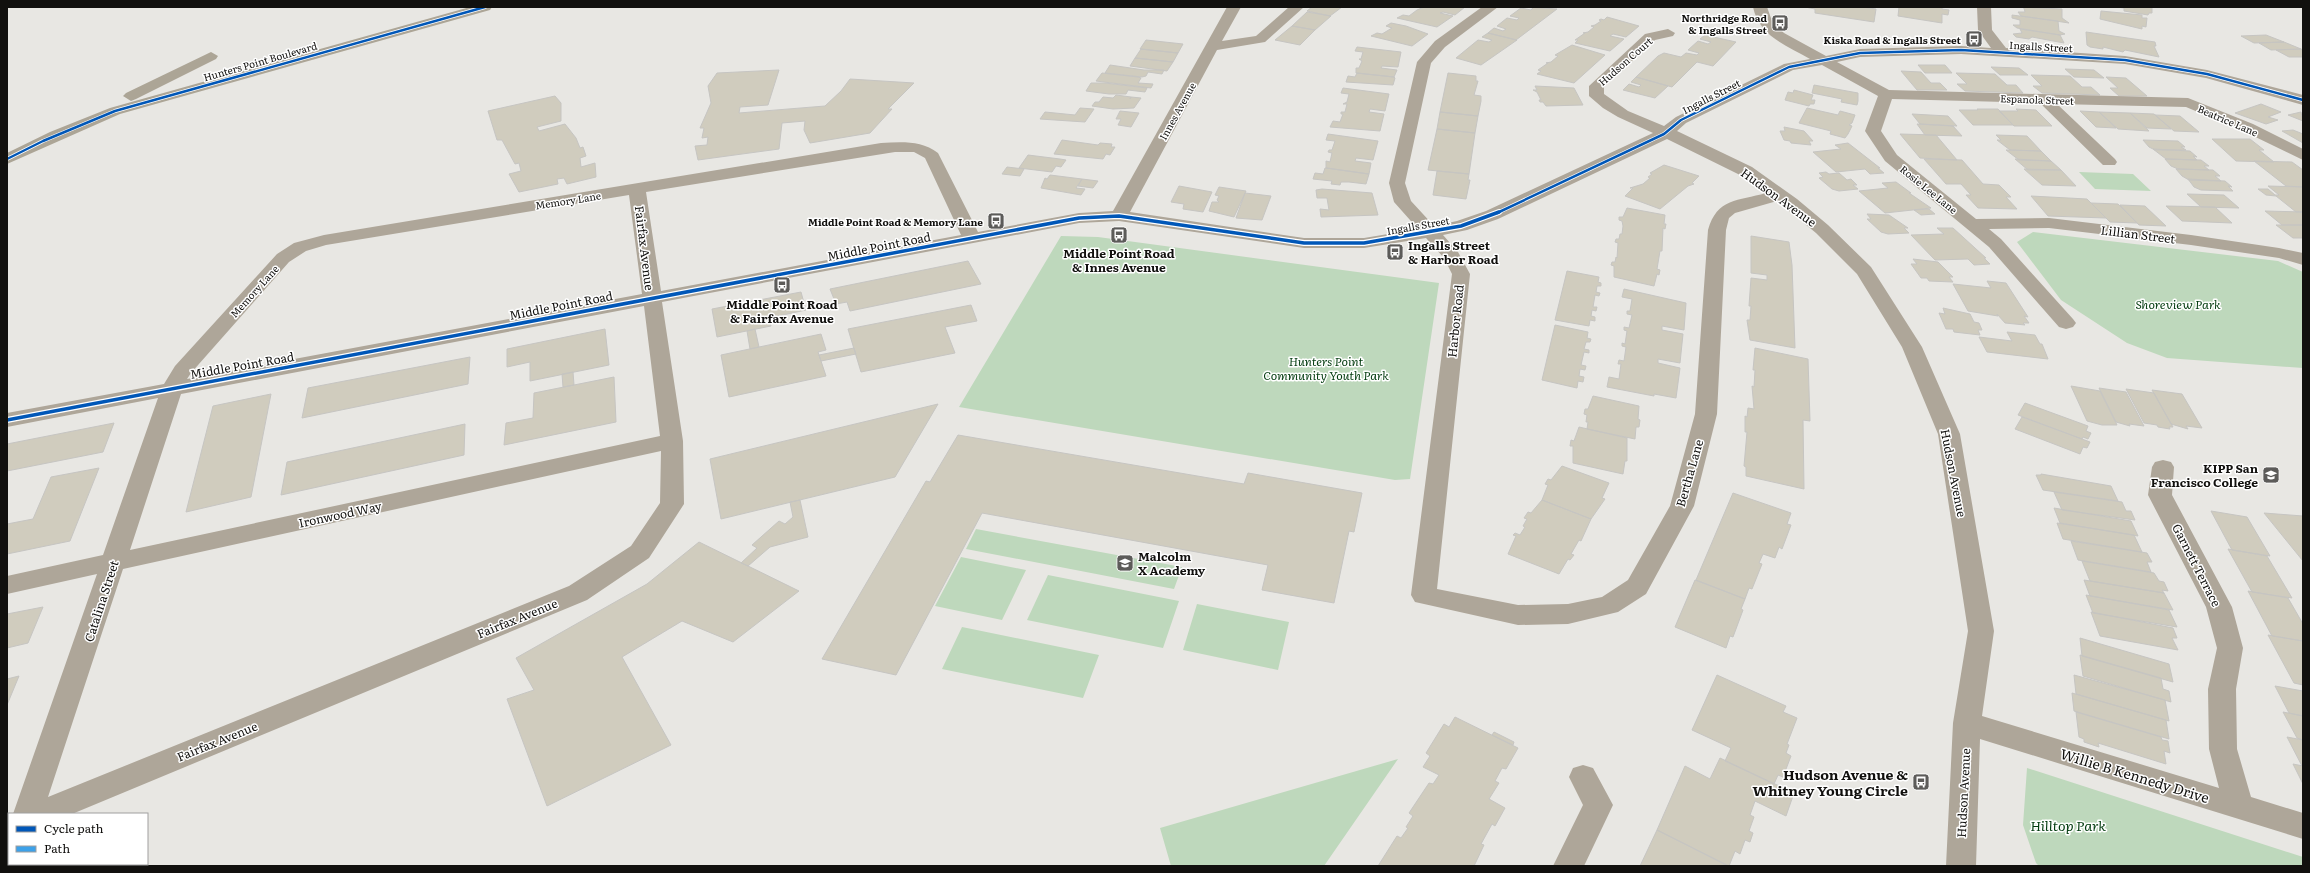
<svg xmlns="http://www.w3.org/2000/svg" width="2310" height="873" viewBox="0 0 2310 873" font-family="Literata,serif">
<rect width="100%" height="100%" fill="#e8e7e3"/>
<path fill="#bed8bc" d="M2079 172 2133 174 2151 191 2095 189Z
M2033 232 2278 261 2303 272V368L2167 358 2127 343 2061 300 2017 242Z
M1061 236 1098 237 1439 283 1410 479 1395 480 959 407Z
M976 529 1182 567 1174 589 966 549Z
M961 557 1026 570 1002 620 935 606Z
M1048 575 1179 601 1163 648 1027 620Z
M1197 604 1289 622 1278 670 1183 650Z
M962 627 1099 655 1083 698 942 669Z
M1398 759 1324 866H1171L1160 828Z
M2027 768 2303 857V866H2039L2036 863 2023 825Z"/>
<path fill="#d0ccbe" stroke="#c6c5c2" d="M1312 7H1342L1330 16 1307 11Z
M1424 7H1465L1455 15 1443 12 1440 13 1453 16 1437 27 1397 18 1403 15 1409 16 1417 10Z
M1528 7 1557 9 1516 40 1488 33 1494 28 1503 31 1506 29 1497 26 1507 18 1517 20 1519 18 1510 16 1521 8 1531 10 1533 8Z
M1805 7H1863L1876 9 1874 22 1815 13V9Z
M1899 7H1942V9L1949 10 1948 15 1942 14V23L1898 16Z
M2021 7 2062 9V18L2069 23 2021 16 2018 12H2025L2024 8Z
M2117 7H2152V13H2149L2148 15 2124 11V8Z
M2101 11 2142 15V18H2147L2146 27 2142 26V29L2100 19Z
M1307 12 1331 16 1315 30 1292 26Z
M2012 15 2058 21 2059 31 2065 34 2060 35 2017 28 2013 25H2020V20L2012 18Z
M1607 17 1639 26 1626 37 1613 34 1610 36 1624 39 1610 51 1575 43 1578 40H1575L1585 33H1583L1588 32 1594 27 1591 26 1595 25 1601 21 1599 20 1601 19 1604 20Z
M1391 23 1406 26 1428 34 1412 46 1371 36 1377 33 1382 34 1392 28 1386 26Z
M1292 26 1315 30 1300 45 1275 40Z
M2020 29 2060 35 2064 43 2032 37 2029 39 2016 37 2013 34 2022 33Z
M2086 32 2155 42 2156 46H2154L2159 57 2125 50 2123 52 2103 47V49L2090 47 2087 45Z
M1488 33 1517 40 1481 65 1456 58 1478 40 1489 42 1492 40 1482 37Z
M1705 35 1736 42 1713 66 1697 62 1672 87 1636 77 1658 56 1664 53 1681 57 1686 53 1697 55 1699 53 1688 50 1698 41 1708 44 1711 42 1700 39Z
M2266 35 2284 42 2254 43 2241 36Z
M1146 40 1183 44 1178 53 1140 49Z
M2284 42 2301 49 2271 50 2259 43Z
M1572 45 1605 55 1574 83 1537 74 1541 71 1538 70 1548 63H1546L1551 62 1558 56 1555 55Z
M1357 47 1401 52 1398 67 1382 66 1381 68 1397 70 1394 77 1356 73V68H1359L1362 61 1359 59H1361L1363 52 1355 51Z
M1141 49 1178 53 1173 62 1135 58Z
M2301 49 2303 50V57H2289L2276 50Z
M1135 58 1173 62 1167 71 1130 66Z
M1110 65 1144 70H1164L1162 74 1148 72 1146 76 1142 77 1105 73Z
M1918 65H1945L1952 73H1925Z
M1991 67 2019 68 2028 75H2000Z
M2065 69 2094 70 2104 78 2074 77Z
M779 70 768 105 740 107 739 113 825 106 841 91 850 79 914 83 888 109H892L870 133 810 143 804 130 805 121 782 123 779 149 698 160 695 146 707 145 708 137 702 138 704 128H700L711 103 708 86 717 73Z
M1901 71 1921 72 1931 83H1940L1947 90H1917Z
M1102 73 1138 77 1141 78 1138 83 1153 84 1151 88 1096 81Z
M1357 73 1394 77 1395 78 1393 85 1346 82 1348 76 1355 77Z
M1448 73 1476 76V81H1478L1474 95 1481 96V101L1478 116 1440 112Z
M1956 73 1995 74 2007 85H2016L2023 93 1965 91 1957 84H1967Z
M2031 75 2070 76 2082 87H2091L2100 95 2042 93 2033 86H2042Z
M1636 77 1668 86 1655 98 1623 90 1629 84 1639 87 1641 85 1631 82Z
M2106 77 2126 78 2147 96H2119L2110 88H2118Z
M1091 83H1105L1147 88 1145 92 1128 90 1126 94H1109L1086 91Z
M1814 85 1858 93V101L1857 105 1841 102 1842 99 1812 93Z
M1535 86 1574 88 1583 105 1546 106 1543 102H1540L1539 100H1541L1537 92 1533 90H1537Z
M1343 88 1389 94 1385 111 1370 109 1369 112 1384 114 1380 131 1330 127 1333 121 1340 122 1343 114H1341V112H1345L1347 104H1343L1347 102 1349 94 1341 93Z
M1794 90 1813 95 1811 100H1815L1814 104H1810L1809 106 1785 100 1788 92 1793 93Z
M1116 95 1131 97 1130 99 1131 97 1141 98 1134 108 1113 109 1092 106 1095 102H1099L1103 97 1113 98Z
M555 96 561 103V121L537 127 539 131 565 124 576 138 580 148 583 147 586 156 580 158 581 167 595 163 596 177 567 184 564 178 557 179 558 184 519 192 509 174 521 171 519 163 515 164 502 140H497L488 111Z
M2261 104 2281 112 2268 117 2278 120 2266 124 2235 113Z
M1080 108 1094 109 1085 122 1040 119 1045 112 1075 115Z
M1807 108 1838 115 1840 111 1855 115 1852 123 1849 125 1852 126 1848 134 1845 138 1830 134 1831 131 1799 123Z
M1977 109H1998L2013 125H1973L1959 110H1978Z
M2016 109 2036 110 2052 126H2014L1999 111H2018Z
M1120 111 1139 113 1131 127 1118 125 1121 119H1116Z
M2080 111 2099 112 2116 128 2096 127Z
M1440 112 1478 116 1475 133 1437 129Z
M2099 112 2130 113 2149 131 2118 129Z
M2301 112 2303 121 2288 115Z
M2130 113 2154 114 2171 129 2147 128Z
M1912 114 1948 116 1957 126 1920 124Z
M2155 115 2180 116 2199 132 2174 131Z
M1917 124 1953 126 1962 136 1925 135Z
M1784 127 1804 131 1813 141H1809L1811 145 1791 143 1790 141 1784 140 1780 131H1785Z
M1437 129 1475 133 1469 174 1428 170Z
M2293 130 2303 134V143L2282 131Z
M1328 134 1378 141 1373 160 1356 158 1355 161 1371 163 1369 174 1326 168V161L1330 162 1332 153 1328 152 1329 150H1332L1335 141 1326 140Z
M1900 134 1936 135 1957 160 1920 158Z
M1996 135 2027 136 2041 151 2010 150 1997 140H2001Z
M2212 139H2250L2264 150H2259L2274 162 2236 161Z
M1062 140 1098 145 1100 143 1112 144 1111 147H1115L1110 155 1106 154 1103 159 1054 154Z
M2143 140 2178 141 2185 147H2181L2186 150H2155L2149 147Z
M1848 143 1880 168H1878L1884 173 1870 174 1865 169 1836 172 1813 152 1841 149 1835 145Z
M2153 149 2190 151 2197 157 2193 156 2197 160 2166 159Z
M2006 150 2041 151 2051 161 2019 160Z
M1028 155 1060 159 1066 160 1061 167 1056 166 1052 172 1019 168Z
M1924 159 1962 160 1983 184 1999 185 2011 197H2006L2017 209 1978 208 1966 195H1971L1961 184H1946Z
M2015 159 2051 161 2061 170H2028Z
M2165 159 2201 160 2209 166H2204L2209 170 2178 169 2171 166Z
M2254 161 2292 162 2303 170V187L2286 186Z
M1664 165 1699 176 1692 183 1694 184 1688 186 1660 209 1625 196 1633 188H1630L1643 184 1650 178 1648 177 1652 174 1650 173Z
M1007 167 1024 169 1020 176 1002 174Z
M1325 168H1326L1369 174 1366 184 1349 182H1341L1340 185 1331 184 1332 181 1313 179 1315 173 1323 174Z
M2024 169 2061 170 2076 186 2042 185Z
M2176 169 2213 170 2220 176H2215L2221 181 2189 180 2182 176Z
M1437 171 1469 174 1468 180H1470L1466 199 1433 195Z
M1826 172 1829 174 1839 173 1847 180 1851 179 1857 185H1853L1858 189 1839 191 1832 189 1819 178 1823 177 1819 173Z
M1050 175 1082 179 1076 188 1085 189 1081 195 1041 188 1045 178 1047 179Z
M1082 179 1098 181 1093 188 1078 186Z
M2188 179 2225 181 2232 187 2228 186 2233 191 2201 190 2194 187Z
M1896 182 1911 193H1909L1931 208 1885 213 1859 191 1888 188 1882 183Z
M1179 186 1212 192 1203 212 1183 209 1184 204 1171 202Z
M2268 186 2303 187V212H2296L2276 196 2266 195 2258 189H2268L2275 195H2279Z
M1219 187 1246 191 1234 217 1209 211 1212 202H1219L1217 200 1219 196 1215 195Z
M1322 189 1372 193 1378 215 1321 217 1320 209 1329 210 1327 198H1317L1316 190Z
M1245 193 1271 196 1262 220 1236 218Z
M2187 194 2224 195 2239 208 2201 207Z
M2031 196 2087 199 2106 218 2048 216Z
M2091 203 2118 204 2137 223 2110 222Z
M2120 205 2145 206 2166 226 2139 225Z
M2166 206 2215 207 2232 223 2182 221Z
M1627 208 1665 215 1664 224H1666L1665 229 1663 228 1662 251H1660L1657 269 1660 270 1659 275 1657 274 1654 286 1614 277V266L1611 265 1612 262H1615L1616 257 1617 258 1618 243 1615 242 1616 239H1619L1620 234H1622L1623 226 1622 221 1619 220V217H1623Z
M1929 209 1935 214 1921 215 1914 210Z
M2265 211 2303 212V225H2282Z
M1867 214 1889 215 1908 228H1904L1909 233 1888 234 1881 232 1867 219H1871Z
M2276 225H2303V238H2293Z
M1937 228H1953L1986 258H1984L1990 264 1974 265 1968 259 1935 260 1911 235 1944 234Z
M1751 236 1789 242 1792 265 1795 348 1750 340 1747 320H1750L1751 306H1749L1751 278 1767 280V275L1751 273Z
M1913 259 1938 262 1953 277H1949L1953 282 1929 281 1927 278H1921L1911 264H1917Z
M968 261 981 284 850 311 847 302 836 304 830 289Z
M1567 271 1599 277 1598 282 1601 283V286H1597L1596 292 1600 293 1599 296 1595 295 1593 307H1597L1596 311 1592 310 1591 316 1595 317V321L1590 320 1589 326 1555 320Z
M1987 281 2006 283 2028 317 2024 316 2029 323H2023L2025 325 2005 323 1997 314 1998 316 1968 311 1953 284 1991 288Z
M1624 289 1686 303 1684 330 1662 326V330L1683 334 1680 363 1658 359V363L1680 368 1676 398 1654 394V396L1607 387 1609 377 1619 379 1621 364H1618L1619 360 1624 361 1626 347 1622 346V343L1625 344 1627 331 1624 330V327L1629 328 1632 315 1627 314V311H1630L1632 299 1622 297Z
M801 292 806 310 769 318 771 326 717 337 712 309Z
M971 305 977 321 945 327 955 353 861 372 848 329Z
M1943 308 1970 314 1974 322 1979 323 1982 330H1978L1980 335 1954 332 1953 329H1946L1939 313 1945 314Z
M1555 325 1588 332 1587 338 1591 339 1590 342H1586L1584 349 1589 350V353L1584 352 1581 365 1586 366 1585 370 1580 369 1579 376 1584 377 1583 382 1578 381 1577 388 1542 380Z
M605 329 609 365 530 381V362L507 367V349Z
M755 329 759 347 750 349 747 331Z
M2007 332 2035 335 2040 344H2042L2048 359 1987 352 1979 337 2012 341Z
M821 334 826 350 818 352 826 376 729 397 721 355Z
M854 348 856 354 821 361 819 355Z
M1755 348 1808 359 1810 421 1803 420 1804 489 1746 476V467L1744 466 1747 432H1745V416L1747 417 1748 408 1754 409 1752 386 1754 387 1755 370H1753Z
M470 357 468 384 302 418 308 388Z
M573 372 574 385 563 387 562 374Z
M614 377 616 422 504 445 506 423 533 418 534 393Z
M2071 386 2100 391 2117 425H2102L2087 421Z
M2099 388 2126 392 2144 426 2129 424 2130 426 2116 422Z
M2126 389 2154 393 2173 427H2169L2170 429 2158 427 2157 425 2144 423Z
M2152 390 2182 394 2202 428 2186 426 2188 429 2171 424Z
M271 394 251 497 186 512 213 406Z
M1593 396 1639 406 1638 419 1640 420 1639 427H1636L1635 439 1587 429 1588 422H1586L1587 415 1584 414 1585 409H1588Z
M2025 403 2088 426 2086 431 2091 433 2088 439 2083 437 2082 439 2018 415Z
M938 404 895 477 721 519 710 459Z
M2022 417 2082 439 2090 442 2087 448 2083 447 2080 454 2015 429Z
M114 423 103 452 7 471V444Z
M465 424 464 455 281 495 287 462Z
M1579 427 1627 438V461H1625L1623 474 1573 463V446H1570L1571 440 1574 441Z
M958 435 1244 484 1248 473 1362 493 1354 532 1349 531 1334 603 1262 590 1268 565 982 513 896 675 822 659 926 481 930 482Z
M1562 466 1609 483 1602 498 1605 499 1591 519 1542 500 1548 485 1545 484 1548 479 1551 480Z
M99 468 70 541 7 554V524L33 519 51 477Z
M2041 474 2111 486 2118 501 2043 490 2036 475H2041Z
M2054 492 2122 502 2126 511H2131L2135 520 2062 510Z
M1733 493 1791 513 1787 524 1791 525 1782 549 1779 547 1775 558 1763 554 1759 563 1762 564 1752 589 1749 588 1745 599 1696 580Z
M800 500 808 537 770 547 748 566 741 563 757 548 752 545 779 521 785 524 793 517 790 502Z
M1542 500 1591 519 1581 541 1579 540 1571 554 1574 555 1570 560 1568 559 1559 574 1508 554 1516 536 1513 535 1515 533 1520 535 1525 527 1523 526 1527 519 1524 518 1528 512 1531 513Z
M2054 508 2131 521 2138 536 2060 523Z
M2211 511 2247 517 2270 556 2232 550Z
M2264 513 2303 516V561Z
M2057 523 2134 535 2142 552 2063 539Z
M2071 541 2147 553 2152 562H2147L2151 572 2078 560Z
M699 542 799 591 733 642 682 621 622 657 671 745 547 806 507 699 534 690 516 658 647 584Z
M2228 549 2267 556 2292 598 2252 592Z
M2082 561 2154 573 2159 581 2164 582 2168 591 2162 590 2164 593 2090 581Z
M1695 580 1745 599 1741 609 1743 610 1733 637 1730 636 1726 648 1675 627Z
M2084 580 2164 593 2173 610 2090 596Z
M2248 591 2288 598 2303 624V641L2272 636Z
M2086 595 2169 610 2177 627 2093 613Z
M43 607 28 643 7 648V614Z
M2091 612 2173 628 2177 638H2172L2178 650 2100 636Z
M2268 635 2303 641V685L2294 683Z
M2080 638 2169 664 2173 682 2082 656Z
M2080 655 2161 678 2163 689 2169 691 2171 702 2083 676Z
M1717 675 1786 706 1783 712 1797 718 1787 744 1789 745 1786 753 1791 756 1783 777 1778 775 1774 784 1725 761 1731 748 1692 730Z
M2074 675 2165 700 2169 721 2076 694Z
M19 676 7 705V679Z
M2275 686 2303 691V716L2289 713Z
M2072 693 2166 720 2169 739 2074 711Z
M2076 712 2161 737 2162 740 2168 741 2170 753 2164 751 2166 764 2098 743 2099 747 2084 742V739L2079 737Z
M2283 712 2303 716V740L2297 738Z
M1455 717 1518 748 1506 769 1502 768 1495 781 1499 783 1489 799 1505 808 1495 826 1492 824 1481 844 1484 845 1474 866H1378L1397 836 1401 838 1408 828 1406 827 1413 816 1409 813 1429 783 1433 784 1439 775 1423 767 1430 756 1426 753 1444 724 1449 727Z
M1494 732 1514 742 1513 745 1492 735Z
M2287 737 2303 740V766H2302Z
M1720 758 1794 793 1786 816 1755 801 1750 815 1754 817 1749 831 1753 833 1750 842 1745 840 1740 854 1735 851 1729 866 1657 830 1685 766 1710 779Z
M2293 764 2303 766V784Z
M1657 830 1728 866H1640Z"/>
<g fill="none" stroke-linecap="round" stroke-linejoin="round">
<path fill="#aea699" fill-rule="evenodd" d="M1227 7H1241L1222 41 1256 36 1289 7H1304L1265 42 1217 50 1130 212 1304 238H1364L1418 229 1394 202 1389 183 1417 62 1435 41 1482 7H1498L1445 47 1431 63 1405 183 1411 201 1434 226 1457 221 1486 211 1653 133 1618 117 1603 108 1589 96V86L1645 34 1668 29 1675 33 1673 36 1655 40 1604 87V94L1628 111 1664 126 1676 117 1784 64 1810 59C1787 46 1759 36 1753 7H1767L1772 21 1784 33 1826 56 1860 49 1961 46 1991 48 1978 30 1977 7H1991L1992 30 2006 48 2125 56 2207 70 2303 95V105L2206 78 2125 64 1961 54 1860 57 1837 62 1889 90 2188 98 2253 124 2303 149V160L2241 130 2186 107 2057 104 2115 159 2117 162 2115 165H2103L2040 103 1892 99 1881 131 1897 155 1976 219 2049 218 2191 235 2279 248 2303 253V265L2279 258 2191 245 2049 228 1989 229 2001 239 2073 319 2076 323 2073 327 2066 329 2059 327 1989 247 1885 161 1865 131 1878 96 1822 65 1793 70 1686 123 1677 131 1752 167 1797 199 1828 225 1871 267 1922 347 1960 434 1994 631 1982 716 2219 788 2209 749 2208 689 2217 648 2206 607 2148 495 2152 467 2155 462 2163 460 2171 462 2174 467 2172 495 2232 607 2243 648 2236 689 2237 749 2251 797 2303 813V839L1980 739 1976 866H1946L1953 723 1968 631 1938 434 1902 347 1857 274 1816 233 1777 201 1735 213 1729 218 1726 230 1717 414 1694 506 1646 594 1618 612 1568 624 1518 625 1424 604 1415 602 1411 595 1452 274 1444 258 1426 238 1364 248H1304L1119 221 1079 223 662 302 683 441 684 504 649 558 587 600 72 814H13L97 574 7 594V576L103 555 158 398 7 427V413L164 384 175 366 277 254 294 243 324 235 881 143C901 142 921 140 938 153L978 232 1079 213 1113 211ZM1667 139 1740 175 1766 193C1738 201 1717 198 1708 230L1695 414 1670 506 1628 580 1602 597 1568 604 1518 605 1437 589 1470 274 1458 252 1443 235 1467 230 1498 219ZM895 152H914L925 158 961 235 661 291 646 192ZM629 195 642 294 187 379 191 373 289 262 306 251 326 245ZM644 306 660 436 130 550 181 394ZM661 451 660 503 631 546 569 586 48 797 123 569Z
M1583 765 1593 768 1613 805 1584 866H1553L1583 805 1569 777 1573 768Z
M7 814H9V840H7Z
M12 864H42V866H12Z"/>
<path fill="#aca596" fill-rule="evenodd" d="M470 7H492L490 10 120 114 7 164V153L50 132 110 108Z
M211 52 218 56 216 59 136 99 131 101 123 96 126 93Z"/>
<path stroke="#3da1e9" stroke-width="2" stroke-dasharray="4 2" stroke-linecap="butt" d="M648 7H655"/>
<g stroke="#fff" stroke-width="4">
<path id="cycleway-far1" d="M7 159 43 141 115 111 485 7
M1497 213 1664 134 1681 120 1789 67 1860 53 1961 50 2125 60 2207 74 2303 100"/>
</g>
<g stroke="#fff" stroke-width="6">
<path id="cycleway" d="M7 420 1079 218 1119 216 1304 243H1364L1461 226 1499 212"/>
</g>
<use href="#cycleway-far1" stroke="#0057b8" stroke-width="2.5"/>
<use href="#cycleway" stroke="#0057b8" stroke-width="3.5"/>
</g>
<defs>
<g id="bus-square" transform="scale(0.9)"><rect x="-9" y="-9" width="18" height="18" rx="4" fill="#5c5b59" stroke="#fff"/><path d="M-5-6H5V4H4V6H2V4H-2V6H-4V4H-5ZM-3.5-4V0h7V-4ZM-3.5 1.2v1.5H-2V1.2ZM2 1.2v1.5H3.5V1.2Z" fill="#fff"/></g>
<g id="school-square" transform="scale(0.9)"><rect x="-9" y="-9" width="18" height="18" rx="4" fill="#5c5b59" stroke="#fff"/><path d="M0-5L7-2L0 1L-7-2ZM-4 1L0 2.5L4 1V4Q0 6-4 4Z" fill="#fff"/></g>
</defs>
<g fill-rule="evenodd">
<use href="#bus-square" x="1780" y="23"/>
<use href="#bus-square" x="1974" y="39"/>
<use href="#bus-square" x="996" y="221"/>
<use href="#bus-square" x="1119" y="235"/>
<use href="#bus-square" x="1395" y="252"/>
<use href="#bus-square" x="782" y="285"/>
<use href="#school-square" x="2271" y="475"/>
<use href="#school-square" x="1125" y="563"/>
<use href="#bus-square" x="1921" y="782"/>
</g>
<g text-anchor="middle" dominant-baseline="central" stroke-width="3" stroke-linejoin="round" paint-order="stroke">
<g font-size="10" font-weight="bold" fill="#11100e" stroke="#fff" text-anchor="end">
<text x="1767" y="17">Northridge Road<tspan x="1767" dy="12">&amp; Ingalls Street</tspan></text>
<text x="1961" y="39">Kiska Road &amp; Ingalls Street</text>
<text x="983" y="221">Middle Point Road &amp; Memory Lane</text>
</g>
<g font-size="10" fill="#11100e" stroke="#fff">
<text transform="translate(2041 46) rotate(3)">Ingalls Street</text>
<text transform="translate(260 61) rotate(-16)">Hunters Point Boulevard</text>
<text transform="translate(1625 61) rotate(-41)">Hudson Court</text>
<text transform="translate(1711 96) rotate(-27)">Ingalls Street</text>
<text transform="translate(2037 99) rotate(2)">Espanola Street</text>
<text transform="translate(1177 111) rotate(-61)">Innes Avenue</text>
<text transform="translate(2228 120) rotate(23)">Beatrice Lane</text>
<text transform="translate(1929 189) rotate(39)">Rosie Lee Lane</text>
<text transform="translate(568 200) rotate(-9)">Memory Lane</text>
<text transform="translate(1418 225) rotate(-10)">Ingalls Street</text>
<text transform="translate(254 291) rotate(-48)">Memory Lane</text>
</g>
<g font-size="12" fill="#11100e" stroke="#fff">
<text transform="translate(1779 197) rotate(36)">Hudson Avenue</text>
<text transform="translate(2138 234) rotate(7)">Lillian Street</text>
<text transform="translate(879 246) rotate(-11)">Middle Point Road</text>
<text transform="translate(645 248) rotate(83)">Fairfax Avenue</text>
<text transform="translate(561 305) rotate(-11)">Middle Point Road</text>
<text transform="translate(1455 321) rotate(-84)">Harbor Road</text>
<text transform="translate(242 365) rotate(-10)">Middle Point Road</text>
<text transform="translate(1689 473) rotate(-74)">Bertha Lane</text>
<text transform="translate(1954 473) rotate(79)">Hudson Avenue</text>
<text transform="translate(340 514) rotate(-12)">Ironwood Way</text>
<text transform="translate(2197 565) rotate(63)">Garnett Terrace</text>
<text transform="translate(101 601) rotate(-72)">Catalina Street</text>
<text transform="translate(517 618) rotate(-22)">Fairfax Avenue</text>
<text transform="translate(217 741) rotate(-22)">Fairfax Avenue</text>
<text transform="translate(1963 793) rotate(-87)">Hudson Avenue</text>
</g>
<g font-size="12" font-weight="bold" fill="#11100e" stroke="#fff" text-anchor="start">
<text x="1408" y="245">Ingalls Street<tspan x="1408" dy="14">&amp; Harbor Road</tspan></text>
<text x="1119" y="253" text-anchor="middle">Middle Point Road<tspan x="1119" dy="14">&amp; Innes Avenue</tspan></text>
<text x="782" y="304" text-anchor="middle">Middle Point Road<tspan x="782" dy="14">&amp; Fairfax Avenue</tspan></text>
<text x="2258" y="468" text-anchor="end">KIPP San<tspan x="2258" dy="14">Francisco College</tspan></text>
<text x="1138" y="556">Malcolm<tspan x="1138" dy="14">X Academy</tspan></text>
</g>
<g font-size="12" font-style="italic" fill="#023b0e" stroke="#fff">
<text x="2178" y="304">Shoreview Park</text>
<text x="1326" y="361">Hunters Point<tspan x="1326" dy="14">Community Youth Park</tspan></text>
</g>
<g font-size="14" font-weight="bold" fill="#11100e" stroke="#fff" text-anchor="end">
<text x="1908" y="774">Hudson Avenue &amp;<tspan x="1908" dy="16">Whitney Young Circle</tspan></text>
</g>
<g font-size="14" fill="#11100e" stroke="#fff">
<text transform="translate(2135 775) rotate(17)">Willie B Kennedy Drive</text>
</g>
<g font-size="14" font-style="italic" fill="#023b0e" stroke="#fff">
<text x="2068" y="825">Hilltop Park</text>
</g>
</g>
<rect width="2310" height="873" fill="none" stroke="#11100e" stroke-width="16"/>
<rect x="8" y="813" width="140" height="52" fill="#ffffff" stroke="#a09f9f"/>
<rect x="16" y="826" width="20" height="6" fill="#0057b8" stroke="#a09f9f"/>
<text x="44" y="833" font-size="12" fill="#11100e">Cycle path</text>
<rect x="16" y="846" width="20" height="6" fill="#3da1e9" stroke="#a09f9f"/>
<text x="44" y="853" font-size="12" fill="#11100e">Path</text>
</svg>
